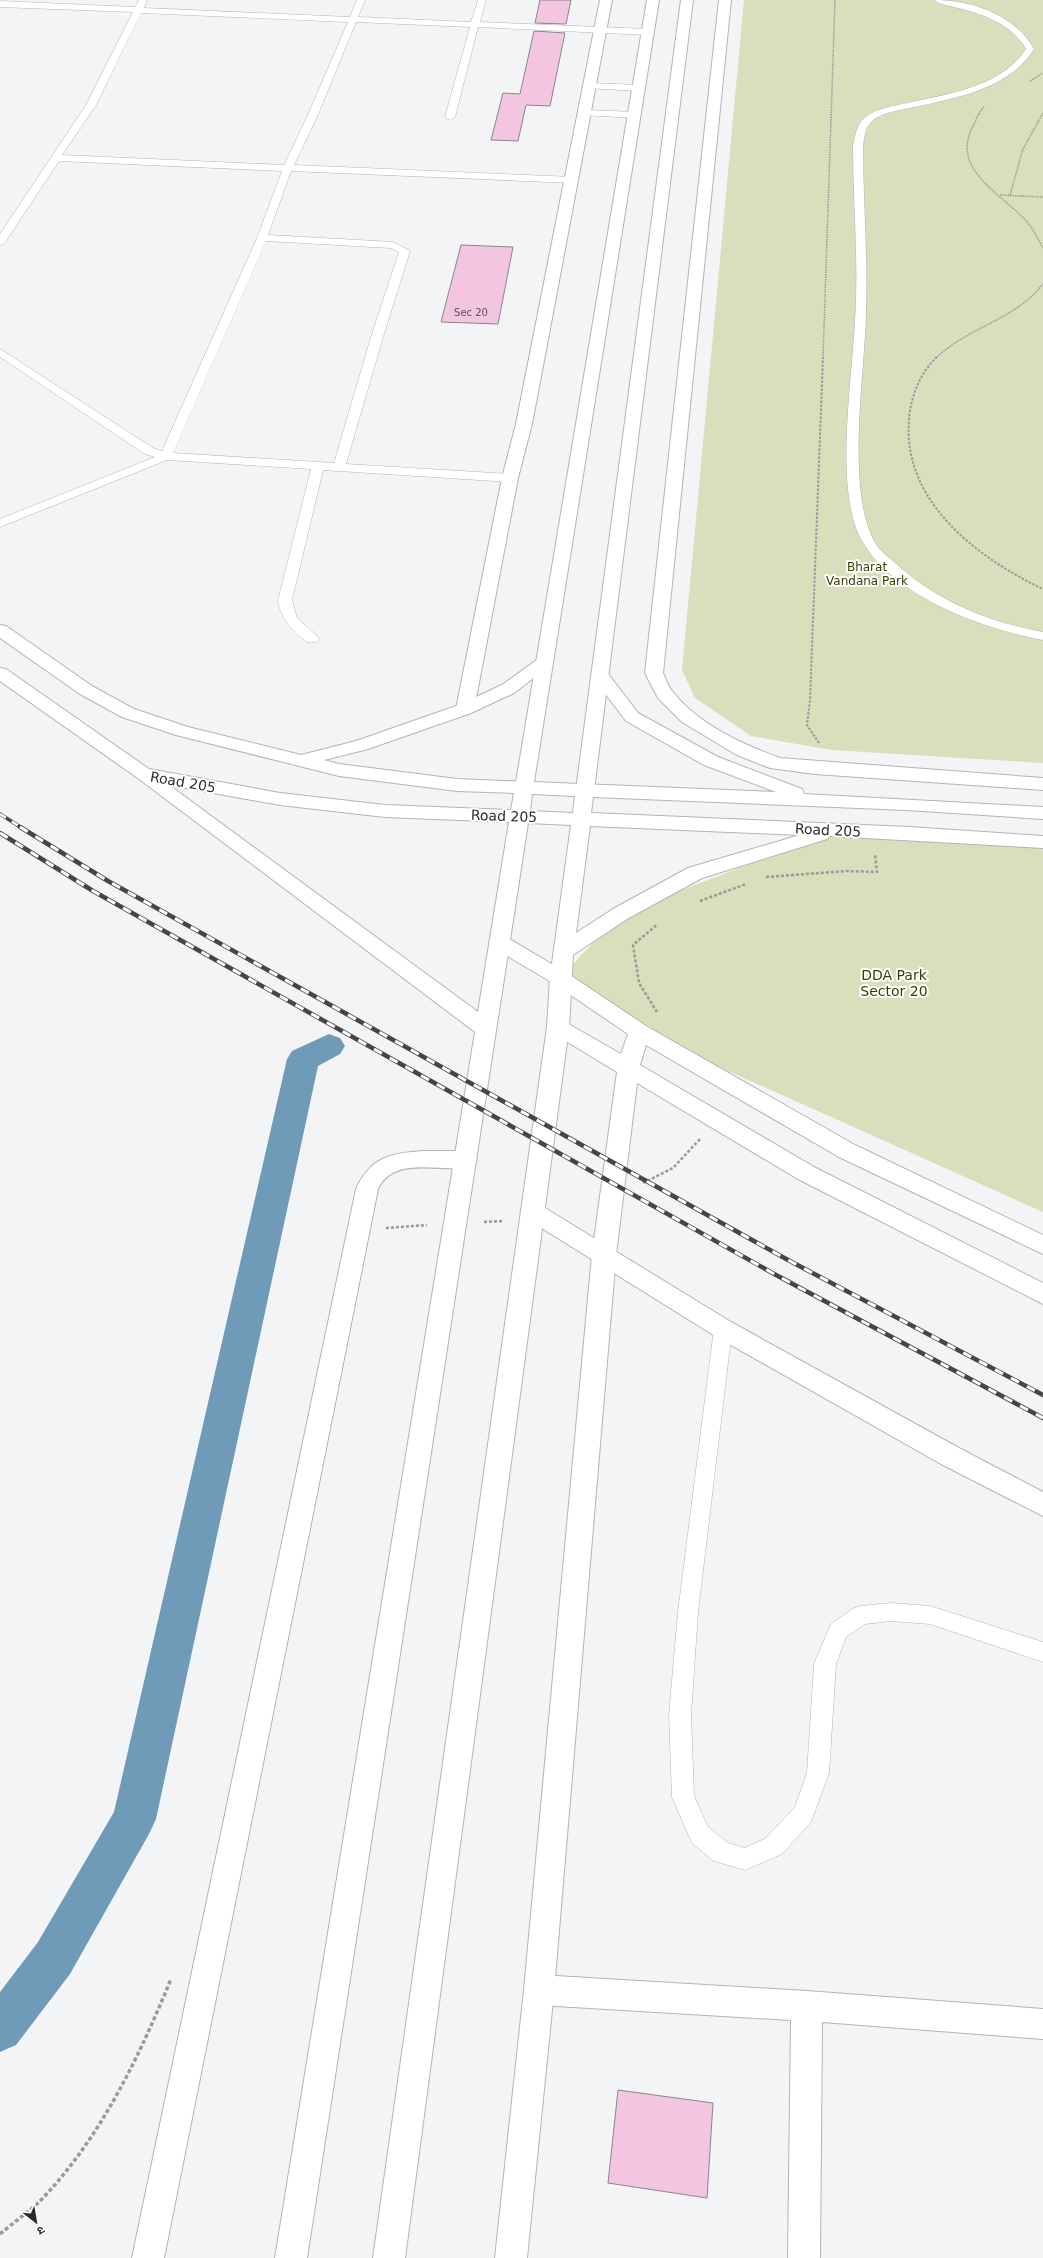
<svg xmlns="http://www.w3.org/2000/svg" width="1043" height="2258" viewBox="0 0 1043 2258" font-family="'DejaVu Sans','Noto Sans Devanagari',sans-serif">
<rect width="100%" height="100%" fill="#f2f4f5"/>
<path fill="#dbdebc" d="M744 0H1043V763L832 750 751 736 695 698 682 670Z
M837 830 1043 846V1212L639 1031 560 978 620 914Z"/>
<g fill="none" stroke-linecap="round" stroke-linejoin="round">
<path fill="#6f9bb8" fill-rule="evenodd" d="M329 1034 340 1038 345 1046 340 1054 318 1066 156 1819 149 1834 70 1974 16 2045 0 2052V1992L38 1942 114 1812 287 1059 292 1051Z"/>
</g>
<path fill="#f4c5e1" stroke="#898788" d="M540 0H571L566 24 535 23Z
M534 31 565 33 550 106 526 105 518 141 491 140 503 93 520 94Z
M461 245 513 247 498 324 441 322Z
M618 2090 713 2103 707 2198 608 2183Z"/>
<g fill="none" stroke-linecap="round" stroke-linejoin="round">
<g stroke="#b2b4b5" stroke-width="1">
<path id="service" d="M139 0H147L144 8 350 17 357 0H365L358 17 471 22 478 0H486L480 22 648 29 652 32 648 35 478 27 455 117 450 120 445 117 470 27 356 22 317 117 294 165 572 177 577 180 572 183 291 171 268 235 393 242 410 251 383 337 346 464 510 474 516 478 510 482 323 470 292 600 297 618 317 636 319 639 317 642H307C292 630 281 620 278 600L311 469 167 460 0 527V519L155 457 145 454 0 357V349L153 448 162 451 257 238 282 171 59 161 4 244 0 245V234L86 105 133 12 0 7V1L135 7ZM141 13 348 22 307 117 284 165 62 155 96 105ZM266 241 391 248 399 252 371 337 334 463 173 453Z
M934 0C972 0 1015 15 1034 49 1008 90 955 98 910 108 897 111 880 112 870 123 865 129 864 138 863 146 863 201 868 257 866 312 865 374 845 489 875 543 880 551 888 557 894 562 936 601 988 622 1043 632V640C979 628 875 591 854 522 838 465 852 380 855 320 859 262 853 204 853 146 855 135 857 123 867 116 878 108 894 106 907 103 948 94 1001 87 1026 49 1011 23 983 14 954 7 948 5 938 4 934 0Z
M590 83 639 85 644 88 639 91 587 88 585 86Z
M585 110 635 112 640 115 635 118 582 115 580 113Z
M723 1321 730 1324 732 1329 698 1612 691 1715 694 1796 708 1827 728 1843 745 1848 766 1838 795 1807 807 1773 814 1664 831 1624 854 1608 861 1606 891 1603 930 1606 1043 1642V1662L930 1624 891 1621 865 1624 846 1637 836 1664 829 1773 811 1822 782 1854 745 1870 714 1861 692 1843 672 1797 669 1715 678 1612 714 1329 716 1324Z"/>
</g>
<g stroke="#b2b4b5" stroke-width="2">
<path id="minor" d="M600 0H612L532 424 518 478 474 709 471 713 465 715 459 713 456 709 502 478 516 424Z
M719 0H731L663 673C666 679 668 687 673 692 698 724 742 744 780 758L1043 778V790L815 774 770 768 737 755 682 722 658 698 645 673Z
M532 1202 540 1205 731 1322 959 1448 1043 1492V1516L941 1464 715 1336 524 1217 521 1211 524 1205Z
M539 1975 807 1991 1043 2009V2039L822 2022 820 2258H788L791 2020 539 2005 528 2001 524 1990 528 1979Z"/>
</g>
<g stroke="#b2b4b5" stroke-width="2">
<path id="tertiary" d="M647 0H659L533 788 531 792 524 794 517 792 515 788Z
M681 0H693L594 790 592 794 585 796 578 794 576 790Z
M499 935 506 937 567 973 646 1026 855 1145 1043 1235V1254L839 1157 646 1045 640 1065 814 1167 1043 1283V1304L798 1179 637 1083 616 1255 554 1990 527 2258H495L524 1990 592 1255 617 1072 551 1032 547 1027 551 1022 558 1019 565 1022 621 1054 628 1034 553 983 492 947 489 942 492 937Z
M424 1151H466L474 1154 477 1160 474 1166C445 1175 395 1153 378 1189L164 2258H132L356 1189C371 1157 390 1153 424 1151Z"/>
</g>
<g stroke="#b2b4b5" stroke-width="2">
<path id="secondary" d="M0 625 6 626 92 686 134 709 188 727 301 755 356 741 459 705 502 685 538 659H550L553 663 514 693 471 713 368 749 324 760 339 764 457 779 776 792 704 765 626 721 591 675 594 671H606L638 713 718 757 802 789 804 794 1043 807V819L906 810 593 797 591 813 909 827 1043 836V848L829 836 827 839 702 878 627 919 573 955 569 1027 405 2258H373L547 1027 550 978 571 825 528 823 307 2258H275L475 1032 139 779 0 681V668L6 669 149 769 280 793 385 805 511 810 514 793 457 791 339 776 176 735 122 717 80 694 0 638ZM169 785 280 805 385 817 509 822 478 1012ZM532 794 575 796 573 813 530 811ZM590 826 800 835 688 868 613 909 576 933Z"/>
</g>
<path stroke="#999a9b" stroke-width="1.5" stroke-dasharray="1.5 1" stroke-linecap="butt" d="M1030 81 1043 73
M984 107C978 113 976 121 972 128 951 171 1003 194 1027 222 1034 230 1038 239 1043 248
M1000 195 1043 197
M1010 195 1023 149 1043 113
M823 358 835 0
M936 358C968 327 1015 320 1043 284"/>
<path stroke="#999a9b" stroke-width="2" stroke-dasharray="2.5 1.5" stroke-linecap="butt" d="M937 357C920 373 911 396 909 419 902 501 976 557 1043 589
M819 743 807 725 810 700 823 357"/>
<path stroke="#999a9b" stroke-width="2.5" stroke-dasharray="3 2" stroke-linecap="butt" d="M766 877 847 871 877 872 875 855
M700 901 746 884
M657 1012 639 983 633 945 658 924
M643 1183 673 1168 700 1139
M484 1222 503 1221
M386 1228 427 1225"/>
<path stroke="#999a9b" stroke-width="3.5" stroke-dasharray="4 2.5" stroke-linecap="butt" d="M0 2234C14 2222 29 2212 42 2199 101 2137 139 2057 171 1979"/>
<use href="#service" fill="#fff" fill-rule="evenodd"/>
<use href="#minor" fill="#fff" fill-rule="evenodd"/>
<use href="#tertiary" fill="#fff" fill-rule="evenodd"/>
<use href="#secondary" fill="#fff" fill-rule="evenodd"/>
<g stroke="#444646" stroke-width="3.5">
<path id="rail-far1" d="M0 814 22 828"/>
</g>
<g stroke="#444646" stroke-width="4.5">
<path id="rail" d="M20 827 108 881 788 1260 1043 1395
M0 833 93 891 776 1275 1043 1418"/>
</g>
<use href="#rail-far1" stroke="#fff" stroke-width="2.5" stroke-dasharray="7" stroke-linecap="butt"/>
<use href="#rail" stroke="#fff" stroke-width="3" stroke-dasharray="9" stroke-linecap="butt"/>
</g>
<g text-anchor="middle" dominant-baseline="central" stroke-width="4" stroke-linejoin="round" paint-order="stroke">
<g font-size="10" fill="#5c5258">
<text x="471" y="312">Sec 20</text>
</g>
<g font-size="12" fill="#3c3d02" stroke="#fff">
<text x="867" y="567">Bharat<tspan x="867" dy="14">Vandana Park</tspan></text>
</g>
<g font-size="14" fill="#2a2b2b" stroke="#fff">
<text transform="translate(183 782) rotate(10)">Road 205</text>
<text transform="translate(504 816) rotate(2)">Road 205</text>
<text transform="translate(828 830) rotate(3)">Road 205</text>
</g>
<g font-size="14" fill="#3c3d02" stroke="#fff">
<text x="894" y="975">DDA Park<tspan x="894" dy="16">Sector 20</tspan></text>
</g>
</g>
<g transform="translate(36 2222) rotate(149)" stroke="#ffffff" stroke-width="3" paint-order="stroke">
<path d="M0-3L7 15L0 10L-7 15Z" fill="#2a2b2b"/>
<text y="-6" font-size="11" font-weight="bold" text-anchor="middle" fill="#2a2b2b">उ</text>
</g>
</svg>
